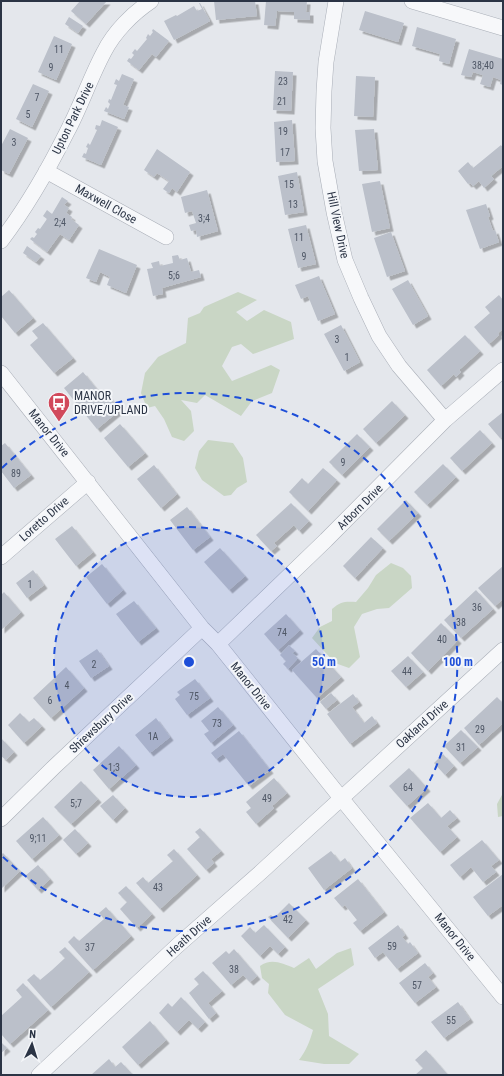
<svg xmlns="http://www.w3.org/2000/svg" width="504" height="1076" viewBox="0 0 504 1076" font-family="'Roboto Condensed',sans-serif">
<defs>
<filter id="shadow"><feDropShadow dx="3.5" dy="3.5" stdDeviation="0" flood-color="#0004"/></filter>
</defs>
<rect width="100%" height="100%" fill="#e4e7ec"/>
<path fill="#c9d6c5" d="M238 292 257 300 236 312 247 321 264 310 291 322 294 339 253 354 241 344 232 347 222 366 232 381 271 365 280 370 272 393 252 401 241 416 205 395 197 403 181 400 191 411 194 431 184 441 172 437 164 419 155 406 147 408 141 393 145 373 158 357 186 343 188 318 200 313 204 307Z
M208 440 233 443 243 458 247 482 237 488 231 495 224 496 202 480 195 468 199 451Z
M391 563 403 568 411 576 412 588 389 608 377 609 362 614 354 627 360 657 349 668 335 663 312 638 320 627 332 621V609C340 602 345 601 356 602L368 588 376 575Z
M503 793V816L498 817 497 804Z
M351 948 354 965 318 989 328 1014 329 1036 359 1054 349 1064H324L299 1060C306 1051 310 1041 313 1030L285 1015 268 993 269 984 262 978 260 966C271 958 282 963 294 968L309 958 316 969 337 953Z"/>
<path fill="#bbc0ca" filter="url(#shadow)" d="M80 1H107L86 24 71 11Z
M214 1H255L257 16 216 20Z
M266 1H307L306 12H310V20L294 19V12L277 11 275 26 264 25Z
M199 3H200L210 21 174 40 164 21 176 15 177 16 194 6 197 11 202 9Z
M365 11 404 23 398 42 359 30Z
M69 17 83 26 78 33 65 24Z
M417 27 456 39 449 64 439 61 440 54 412 46Z
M153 29 169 41 156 57 152 54 139 70 127 61 129 58 131 59 134 55 132 53 135 49 137 51 147 39 146 38 148 34 150 36 153 32 152 31Z
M54 36 72 44 56 80 38 72Z
M469 49 503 59V85L500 84 501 80 493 77 490 87 480 84 483 75 473 72 471 77 461 75Z
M275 71 293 72 291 111 273 110Z
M122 74 134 79 123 105 129 107 124 119 104 111 106 107 108 109 110 104 108 102 109 99 111 100 117 85 114 84 116 79 119 81Z
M356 76 375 77 373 117 354 116Z
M33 84 49 91 32 127 16 119Z
M102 120 118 127 101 165 82 157 84 153 86 154 88 148 86 147 88 143 90 145 97 130 95 129 96 125 100 126Z
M292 120 295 161 276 162 274 122Z
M10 129 28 138 9 174 1 170V146Z
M374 129 378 170 359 171 355 130Z
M501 145V146L503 145V166L491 176 494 179 484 188 479 181 473 186 470 183 468 184 458 171 468 162 473 168Z
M157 149 190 172 177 192 172 188 169 193 163 189 169 181 157 173 154 177 144 170Z
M297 172 304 212 285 215 278 176Z
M380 181 390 228 372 232 362 184Z
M207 190 218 231 197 237 196 230 191 231 189 225 196 223 192 211 185 213 181 197Z
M62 197 68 201 64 205 69 208 66 213 72 217 71 219 79 225 69 240 60 234 47 252 30 239 32 237 34 238 37 234 35 232 38 228 40 229 47 219 43 216 47 210 52 214Z
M486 204 490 216 488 217 493 231 495 230 499 242 480 249 466 210Z
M306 225 316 264 298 268 288 229Z
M391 232 405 271 387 277 374 238Z
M27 246 41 256 36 262 23 253Z
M99 249 137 265 126 293 107 285 110 277 100 272 96 282 86 278Z
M178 255 180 260 187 258 191 272 199 270 201 277 162 288 163 294 153 296 147 269 153 268 151 263 159 261 160 266 173 263 172 256Z
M319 276 335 314 318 321 308 296 301 299 295 285Z
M408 280 428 316 413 325 392 289Z
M9 290 33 318 15 333 1 316V297Z
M499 295 503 300V329L498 333 499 335 489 344 474 327 490 313 485 307Z
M43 323 73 358 54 373 30 345 38 338 32 331Z
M341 325 360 362 344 371 324 334Z
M465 335 480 351 459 370 461 372 456 377 454 374 441 386 427 370Z
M83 372 104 398 108 395 120 410 97 429 64 388Z
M392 401 405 415 376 443 363 429Z
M503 412V436L500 438 488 424Z
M120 424 145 453 128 467 104 438Z
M480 430 492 443 462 471 450 458Z
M357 434 370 447 342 475 329 462Z
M5 443 31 475 14 488 1 471V446Z
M443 464 456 477 427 505 414 492Z
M154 465 177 494 161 508 137 479Z
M323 468 337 480 308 511 289 492 302 478 308 484Z
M406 500 418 513 389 541 377 529Z
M291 503 309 521 299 531 294 525 274 543 277 546 271 551 256 535Z
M187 507 210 537 193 550 170 520Z
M72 526 93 552 76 566 55 539Z
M371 537 383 548 355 578 343 566Z
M220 548 245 576 229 590 204 562Z
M102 564 123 590 107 604 86 577Z
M503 566V599L495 606 478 588Z
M33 570 44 585 27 598 16 583Z
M476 590 493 609 461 638 444 620Z
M4 592 21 612 1 630V595Z
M134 601 156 628 138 642 116 614Z
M286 614 300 630 278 650 264 634Z
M441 623 458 640 428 671 411 653Z
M289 645 295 651 292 653 298 658 288 669 283 664 286 661 280 655Z
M97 649 109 666 91 678 79 661Z
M316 649 341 677 317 698 292 670Z
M408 656 423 672 406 687 391 671Z
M66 667 84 688 51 718 33 698Z
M195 679 210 698 187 715 175 699 180 695 177 692Z
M331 693 337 700 326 709 320 702Z
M353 694 359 702 352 707 364 723 372 716 377 723 350 744 327 714Z
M497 697 503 703V723L479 745 464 728Z
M218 707 233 725 211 743 204 734 209 731 201 721Z
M20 713 29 722 34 718 42 726 24 743 8 725Z
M156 718 170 737 150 753 135 735Z
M461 730 478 747 460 763 444 746Z
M239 731 270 770 249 786 223 754 216 759 211 753Z
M1 738 14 752 6 760 1 756Z
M119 746 136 765 109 789 93 770Z
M443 754 454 766 445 775 434 763Z
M409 768 427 788 407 806 389 786Z
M274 778 287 793 272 806 274 808 256 824 246 812 251 808 246 802Z
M81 781 98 799 71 824 54 807Z
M113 795 125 808 113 820 100 806Z
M428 803 441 818 450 810 457 818 447 826 457 837 440 852 410 818Z
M43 817 59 835 32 859 16 841Z
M200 828 221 851 211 859 214 863 206 870 187 849 200 837 195 832Z
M75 829 88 843 76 854 63 840Z
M482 840 499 860 491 866 496 872 483 882 471 867 460 877 450 865Z
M174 849 197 875 160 909 136 883 143 877 148 883 173 861 167 855Z
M331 851 340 862 345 858 352 868 324 890 308 868Z
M3 853 20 871 1 889V855Z
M38 865 50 879 38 890 25 876Z
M503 874V905L488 916 473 897Z
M358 879 384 912 360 931 353 923 357 920 345 905 342 907 334 898Z
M126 886 152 914 137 928 120 909 127 902 118 893Z
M289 903 306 920 288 938 268 917 271 915 274 918Z
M106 907 131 936 93 970 68 942 74 936 79 941 104 919 99 913Z
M264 925 285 947 278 954 270 946 260 956 241 936 250 927 255 933Z
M398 925 405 935 402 937 408 944 410 942 418 953 397 969 383 952 375 958 368 948Z
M65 947 89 972 51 1007 27 980 34 974 40 980 52 970 65 958 59 952Z
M234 949 257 976 250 982 243 975 231 985 212 963 226 951 229 954Z
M425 963 433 973 428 977 436 987 415 1003 399 983Z
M203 971 222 991 208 1003 216 1013 209 1019 189 993 199 984 194 979Z
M23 983 48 1010 10 1044 1 1034V1016L22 997 16 990Z
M181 997 205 1022 198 1029 189 1020 177 1032 159 1013 168 1003 172 1007Z
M458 1002 470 1019 444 1038 431 1022Z
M150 1021 166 1040 138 1065 122 1047Z
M1 1042 7 1048 1 1053Z
M426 1050 448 1075H415L423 1068 415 1060Z
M109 1059 115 1067 121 1062 133 1075H91Z"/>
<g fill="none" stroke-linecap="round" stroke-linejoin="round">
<g stroke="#a9aeb7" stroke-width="16">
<path id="minor" d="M336 1 326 62 324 91 323 128 325 161 334 212 345 260 361 298 379 336 399 366 445 420
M412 1 503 28
M46 171 166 237
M1 241C26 208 48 170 67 132 81 106 90 78 104 52 114 32 133 13 151 1
M1 373 202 628 218 644 341 798 503 997
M1 557 88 482
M218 644 326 540 445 420 503 370
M1 819 54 767 202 628
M39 1075 177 946 261 872 503 650"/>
</g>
<use href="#minor" stroke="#f7f8fa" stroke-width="15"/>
</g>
<circle cx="189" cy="662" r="135" fill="#1d4ed8" fill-opacity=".12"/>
<g fill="none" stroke="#1d4ed8" stroke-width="2" stroke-dasharray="7 5">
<circle cx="189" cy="662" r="135"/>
<path d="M2 468A269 269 0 1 1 2 856"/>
</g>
<defs>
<g id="bus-pin" transform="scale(1.15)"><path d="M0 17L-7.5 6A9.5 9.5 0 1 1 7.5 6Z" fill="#d1495b" stroke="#f4f6f9"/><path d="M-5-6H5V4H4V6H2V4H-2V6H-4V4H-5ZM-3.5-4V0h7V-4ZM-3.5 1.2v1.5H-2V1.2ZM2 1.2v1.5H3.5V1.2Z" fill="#fff"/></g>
</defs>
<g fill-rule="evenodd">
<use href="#bus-pin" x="59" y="403"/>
</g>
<g text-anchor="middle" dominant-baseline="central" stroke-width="4" stroke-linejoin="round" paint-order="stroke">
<g font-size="10" fill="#4f5766">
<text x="59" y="49">11</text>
<text x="483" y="65">38;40</text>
<text x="51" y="67">9</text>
<text x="283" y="81">23</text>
<text x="37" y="97">7</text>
<text x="282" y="101">21</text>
<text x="28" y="114">5</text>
<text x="283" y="131">19</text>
<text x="14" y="142">3</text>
<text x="285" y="152">17</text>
<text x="289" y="184">15</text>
<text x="293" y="204">13</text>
<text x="204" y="218">3;4</text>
<text x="60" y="222">2;4</text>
<text x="299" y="237">11</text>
<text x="304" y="256">9</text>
<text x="174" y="275">5;6</text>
<text x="337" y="339">3</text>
<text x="347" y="357">1</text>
<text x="343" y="462">9</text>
<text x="16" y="473">89</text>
<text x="30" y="584">1</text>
<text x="477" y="607">36</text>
<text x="461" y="622">38</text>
<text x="282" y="632">74</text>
<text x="442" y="639">40</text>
<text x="94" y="664">2</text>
<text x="407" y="671">44</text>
<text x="67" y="685">4</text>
<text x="194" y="696">75</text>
<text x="50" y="700">6</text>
<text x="217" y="723">73</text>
<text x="480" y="729">29</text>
<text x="153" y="736">1A</text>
<text x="461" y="747">31</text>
<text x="114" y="767">1;3</text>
<text x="408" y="787">64</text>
<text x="267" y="798">49</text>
<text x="76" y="803">5;7</text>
<text x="38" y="838">9;11</text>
<text x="158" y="887">43</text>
<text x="288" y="919">42</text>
<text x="392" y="946">59</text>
<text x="90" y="947">37</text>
<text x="234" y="969">38</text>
<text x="417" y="985">57</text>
<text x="451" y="1020">55</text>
</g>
<g font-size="12" fill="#2b3445" stroke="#f4f6f9">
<text transform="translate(73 118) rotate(-64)">Upton Park Drive</text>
<text transform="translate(106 204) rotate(29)">Maxwell Close</text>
<text transform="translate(338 225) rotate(78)">Hill View Drive</text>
<text transform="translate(49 433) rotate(51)">Manor Drive</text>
<text transform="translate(360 507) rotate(-45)">Arborn Drive</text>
<text transform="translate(44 519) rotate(-41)">Loretto Drive</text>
<text transform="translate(251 686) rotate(51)">Manor Drive</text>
<text transform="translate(101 723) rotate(-43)">Shrewsbury Drive</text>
<text transform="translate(422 724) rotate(-42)">Oakland Drive</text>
<text transform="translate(189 936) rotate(-42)">Heath Drive</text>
<text transform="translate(455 937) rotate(51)">Manor Drive</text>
</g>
<g font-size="12" fill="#2b3445" stroke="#f4f6f9" text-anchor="start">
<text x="74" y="396">MANOR<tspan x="74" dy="14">DRIVE/UPLAND</tspan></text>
</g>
</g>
<circle cx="189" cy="662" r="6" fill="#1d4ed8" stroke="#f4f6f9" stroke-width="2"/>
<g font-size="12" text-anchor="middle" font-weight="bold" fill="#1d4ed8" stroke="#f4f6f9" stroke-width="4" stroke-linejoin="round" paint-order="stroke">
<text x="324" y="666">50 m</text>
<text x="458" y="666">100 m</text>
</g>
<rect width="504" height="1076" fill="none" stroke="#2b3445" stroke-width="4"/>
<g transform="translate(32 1044) rotate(4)" stroke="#f4f6f9" stroke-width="3" paint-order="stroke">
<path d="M0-3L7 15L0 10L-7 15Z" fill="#2b3445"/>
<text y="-6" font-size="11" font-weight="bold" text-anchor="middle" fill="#2b3445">N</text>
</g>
</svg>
